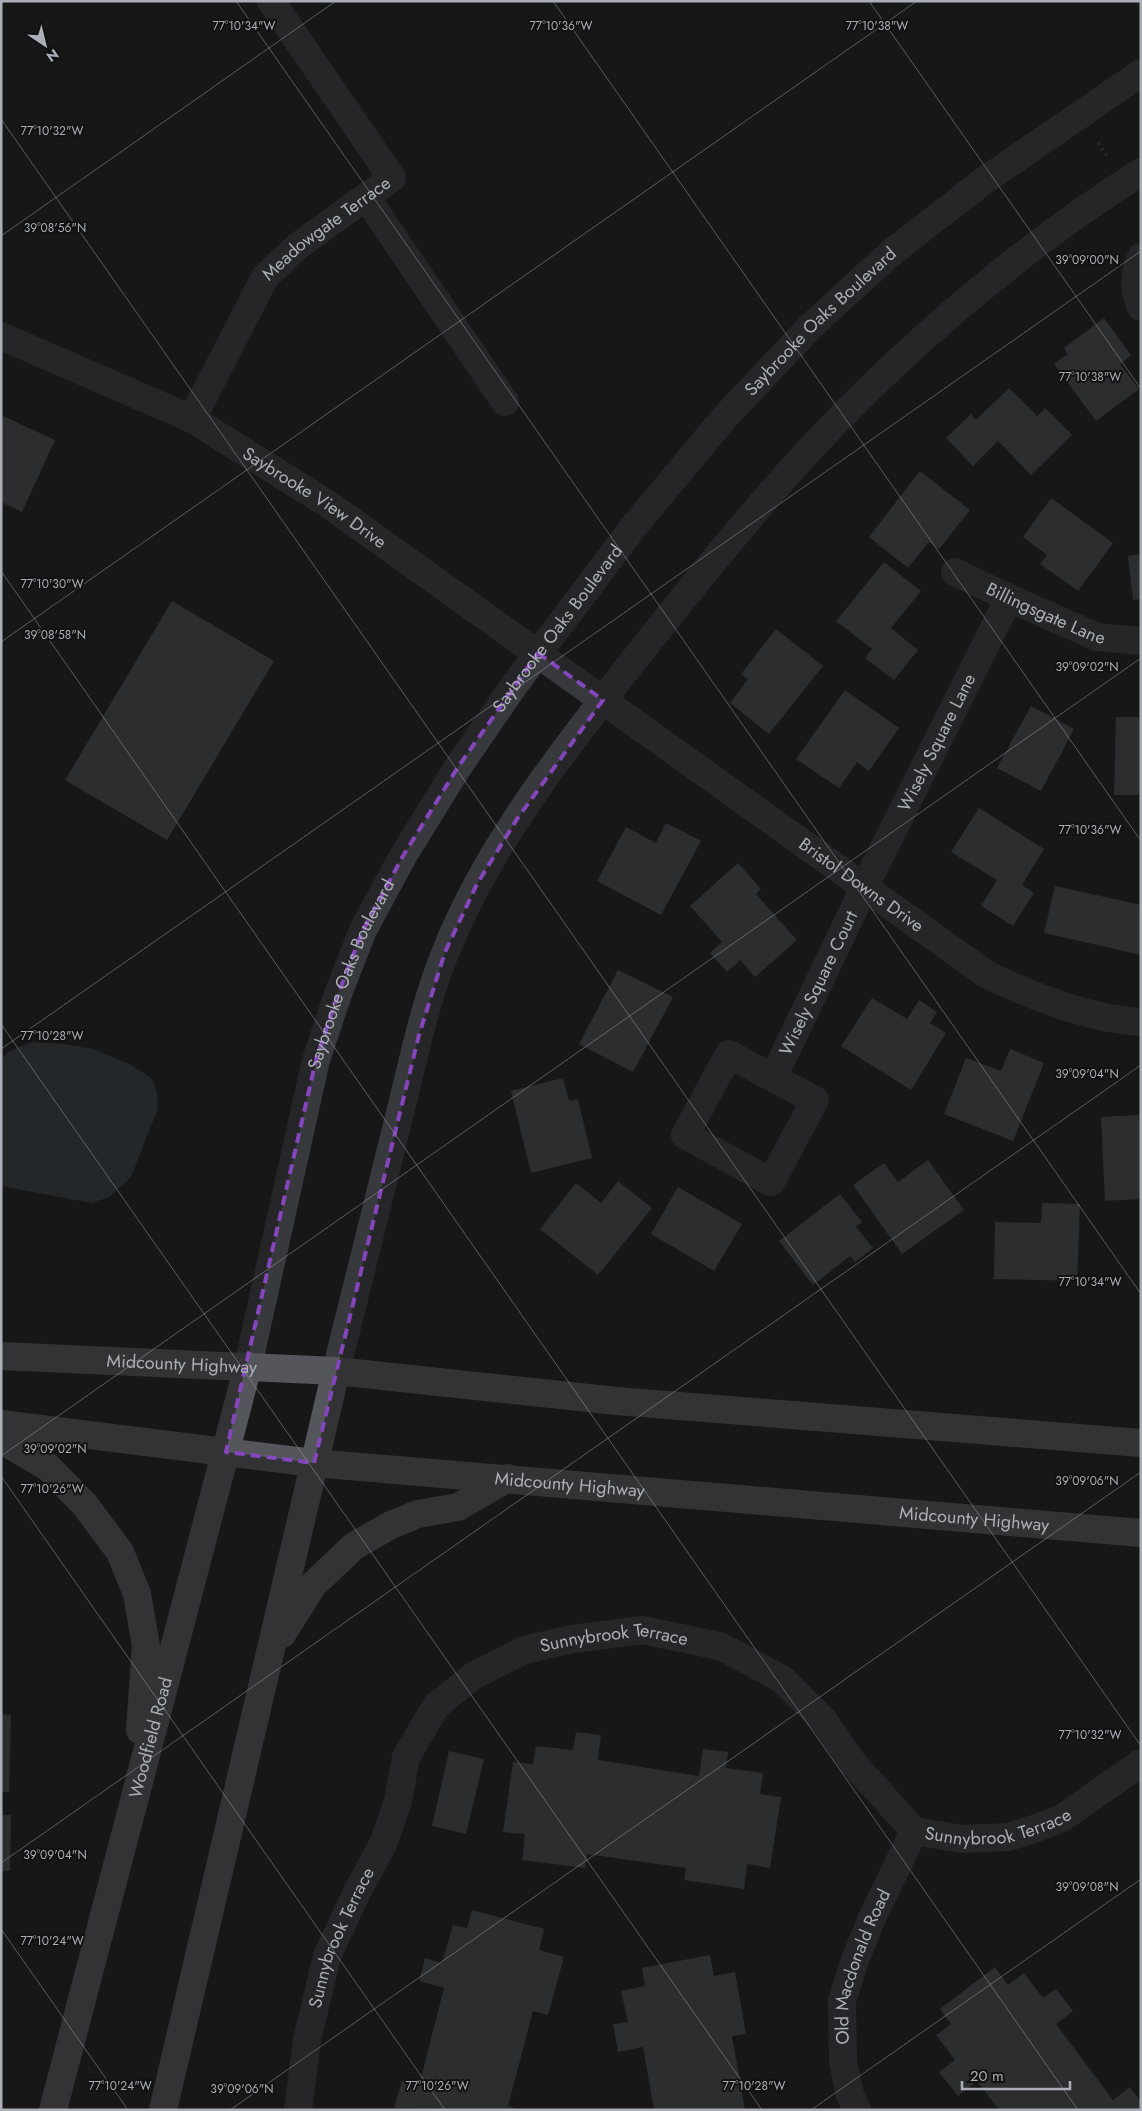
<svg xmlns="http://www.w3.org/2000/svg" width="1142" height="2111" viewBox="0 0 1142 2111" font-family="Jost,sans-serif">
<rect width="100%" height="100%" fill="#171718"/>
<path fill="#323a40" d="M33 1042 64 1044 93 1049 131 1065 151 1078 157 1091 158 1108 131 1177 109 1197 92 1203 1 1186V1059L9 1051Z"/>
<path fill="#46474b" d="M1104 318 1131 355 1120 364 1139 389 1096 421 1054 364 1068 354 1064 348Z
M1009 388 1037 416 1045 408 1072 435 1031 475 998 441 973 466 946 438 971 414 976 420Z
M3 416 55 440 22 512 1 502V420Z
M920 471 970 510 939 549 929 542 908 568 869 537Z
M1051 498 1113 543 1078 591 1040 564 1047 555 1023 537Z
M1141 554V599L1133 600 1128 556Z
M884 562 921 591 891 628 918 650 894 680 865 658 872 649 836 621Z
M172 601 274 661 167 840 65 780Z
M776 629 823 666 769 734 730 703 748 679 741 674Z
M845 690 899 728 869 771 857 762 839 788 796 759Z
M1031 706 1074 729 1041 791 997 768Z
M1116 717H1141V795H1114Z
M979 808 1044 849 1022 885 1034 893 1013 926 981 906 997 880 951 852Z
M666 823 701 841 661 915 597 881 626 827 656 843Z
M738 863 761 889 756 894 797 940 755 977 740 960 727 972 710 953 722 942 690 906Z
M1055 886 1141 905V955L1044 933Z
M618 970 673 997 633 1072 579 1044Z
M872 998 907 1019 919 1000 937 1012 930 1023 946 1033 911 1090 841 1046Z
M1010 1049 1044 1063 1013 1141 944 1114 966 1058 1001 1071Z
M563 1078 569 1101 578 1099 592 1158 531 1173 511 1091Z
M1140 1115 1141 1199 1105 1201 1101 1117Z
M928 1160 964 1210 902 1254 853 1185 884 1163 898 1182Z
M618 1181 652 1208 598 1275 540 1229 576 1183 601 1203Z
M678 1187 742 1224 714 1271 651 1234Z
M840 1194 862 1222 856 1227 873 1248 855 1262 850 1256 813 1285 779 1241Z
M1042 1203 1080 1204 1077 1281 994 1279 995 1222 1041 1223Z
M1 1714 11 1715 9 1792H1Z
M576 1732 601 1735 598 1760 699 1776 703 1749 728 1752 726 1768 763 1773 760 1794 781 1797 770 1868 747 1864 744 1889 684 1880 686 1868 587 1854 585 1868 522 1860 525 1834 503 1832 513 1762 533 1764 536 1746 573 1750Z
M449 1751 484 1759 466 1834 432 1826Z
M1 1815H11L10 1871H1Z
M472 1910 544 1929 539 1950 564 1957 548 2015 533 2011 508 2106 519 2110 394 2108 402 2081 419 2086 444 1988 419 1981 425 1958 442 1963 453 1925 467 1928Z
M710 1955 714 1976 735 1972 746 2034 732 2036 745 2110H654L643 2047 618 2052 613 2024 628 2022 621 1991 645 1986 642 1968Z
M995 1967 1008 1985 1024 1973 1043 1998 1056 1989 1073 2011 1056 2024 1113 2100 1130 2087 1141 2102V2110H999L977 2081 958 2096 939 2072 955 2060 936 2035 951 2024 940 2009Z"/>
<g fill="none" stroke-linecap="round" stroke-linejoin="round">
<path stroke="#3e4044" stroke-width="3" stroke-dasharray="2.5 4" stroke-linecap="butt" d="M1098 143 1107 156"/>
<g stroke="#38393d" stroke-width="28">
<path d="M366 197 505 402"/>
<path d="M1141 257C1134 275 1133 289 1141 307"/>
<path id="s1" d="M1 336 192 419 328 504 986 974C1033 997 1088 1019 1141 1022"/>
<path id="s2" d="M192 419 265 277 298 246 392 178 271 1"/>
<path id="s3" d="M955 572 1009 598 1097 637 1141 641"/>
<path id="s4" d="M773 1078 729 1054 685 1135 771 1182 815 1100 773 1078 864 888 1009 598"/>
<path id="s5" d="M248 1366 316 1060 338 994 363 930 403 856 458 767 515 684 635 525 725 417 811 326 892 252 985 180 1141 73"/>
<path d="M336 1371C357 1286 378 1201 399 1117 413 1062 424 1004 446 951 487 848 559 756 627 669 678 604 729 540 784 478 883 366 1014 252 1141 172"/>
<path id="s6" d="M298 2110 307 2040 327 1956 358 1890 383 1844 398 1801 406 1757 436 1706 473 1676 524 1650 573 1639 642 1630 720 1646 782 1679 824 1721 853 1763 914 1831 962 1839 1008 1837 1034 1829 1062 1818 1141 1763"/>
<path id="s7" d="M857 2110 850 2095 843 2062 842 2001 855 1960 872 1918 914 1831"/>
</g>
<g stroke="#55565c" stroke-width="28">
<path id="s8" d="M1 1356 336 1371 617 1401 1141 1443"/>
<path id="s9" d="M1 1424 314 1463 1141 1533"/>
<path d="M1 1440 48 1467 85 1505 120 1552 137 1594 146 1646 140 1730"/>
<path d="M282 1634 313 1585 354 1546 391 1525 418 1514 458 1507 508 1478"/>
<path id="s10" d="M53 2110 248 1366"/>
<path d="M163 2110 336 1371"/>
</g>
</g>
<path d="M0 0H1142V2111H0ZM538 653 603 700 517 819 477 884 445 952 419 1035 314 1463 226 1452 316 1060 338 994 363 930 403 856 458 767Z" fill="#171718" fill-opacity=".55" fill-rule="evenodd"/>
<path fill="none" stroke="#8546bd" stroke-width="4" stroke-dasharray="10 6" stroke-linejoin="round" d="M538 653 603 700 517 819 477 884 445 952 419 1035 314 1463 226 1452 316 1060 338 994 363 930 403 856 458 767Z"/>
<path fill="none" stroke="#abafb7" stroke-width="1" stroke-opacity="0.45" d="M236 1 1141 1294M553 1 1141 841M869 1 1141 389M1 119 1141 1746M1 236 336 1M1 571 1078 2110M1 642 917 1M1 1024 762 2110M1 1049 1141 251M1 1456 1141 658M1 1476 445 2110M1 1863 1141 1065M1 1929 128 2110M230 2110 1141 1472M811 2110 1141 1879"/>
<g text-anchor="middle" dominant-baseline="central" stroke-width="4" stroke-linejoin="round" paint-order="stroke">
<g font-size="18" fill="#abafb7" stroke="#121213">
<text stroke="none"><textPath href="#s2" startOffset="238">Meadowgate Terrace</textPath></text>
<text stroke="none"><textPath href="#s5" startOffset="1216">Saybrooke Oaks Boulevard</textPath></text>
<text stroke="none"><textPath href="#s1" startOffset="354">Saybrooke View Drive</textPath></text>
<text stroke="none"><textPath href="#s3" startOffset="100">Billingsgate Lane</textPath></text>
<text stroke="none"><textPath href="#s5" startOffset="811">Saybrooke Oaks Boulevard</textPath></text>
<text stroke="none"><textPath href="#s4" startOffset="754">Wisely Square Lane</textPath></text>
<text stroke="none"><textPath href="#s1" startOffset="1024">Bristol Downs Drive</textPath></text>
<text stroke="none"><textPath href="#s5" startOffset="406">Saybrooke Oaks Boulevard</textPath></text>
<text stroke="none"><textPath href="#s4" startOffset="486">Wisely Square Court</textPath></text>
<text stroke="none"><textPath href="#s8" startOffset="181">Midcounty Highway</textPath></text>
<text stroke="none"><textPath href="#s9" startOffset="572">Midcounty Highway</textPath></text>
<text stroke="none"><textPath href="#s9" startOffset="978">Midcounty Highway</textPath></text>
<text stroke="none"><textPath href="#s6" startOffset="628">Sunnybrook Terrace</textPath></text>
<text stroke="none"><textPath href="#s10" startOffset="385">Woodfield Road</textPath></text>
<text stroke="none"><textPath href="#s6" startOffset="1094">Sunnybrook Terrace</textPath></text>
<text stroke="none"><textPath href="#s6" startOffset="179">Sunnybrook Terrace</textPath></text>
<text stroke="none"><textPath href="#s7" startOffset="149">Old Macdonald Road</textPath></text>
</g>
</g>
<g font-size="12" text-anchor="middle" fill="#abafb7" stroke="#121213" stroke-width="4" stroke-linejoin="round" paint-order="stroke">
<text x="244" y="30">77°10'34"W</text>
<text x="561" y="30">77°10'36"W</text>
<text x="877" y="30">77°10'38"W</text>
<text x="52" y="135">77°10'32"W</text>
<text x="55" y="232">39°08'56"N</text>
<text x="1087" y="264">39°09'00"N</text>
<text x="1090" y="381">77°10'38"W</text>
<text x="52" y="588">77°10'30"W</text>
<text x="55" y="639">39°08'58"N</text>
<text x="1087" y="671">39°09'02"N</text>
<text x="1090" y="834">77°10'36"W</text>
<text x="52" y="1040">77°10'28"W</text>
<text x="1087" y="1078">39°09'04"N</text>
<text x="1090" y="1286">77°10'34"W</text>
<text x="55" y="1453">39°09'02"N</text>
<text x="1087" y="1485">39°09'06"N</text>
<text x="52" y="1493">77°10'26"W</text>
<text x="1090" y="1739">77°10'32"W</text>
<text x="55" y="1859">39°09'04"N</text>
<text x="1087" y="1891">39°09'08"N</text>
<text x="52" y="1945">77°10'24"W</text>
<text x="120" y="2090">77°10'24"W</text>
<text x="437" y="2090">77°10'26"W</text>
<text x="754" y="2090">77°10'28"W</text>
<text x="242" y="2093">39°09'06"N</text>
</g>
<rect width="1142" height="2111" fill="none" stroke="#abafb7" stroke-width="5"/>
<g transform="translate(45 45) rotate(145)" stroke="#121213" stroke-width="4" paint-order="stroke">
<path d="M0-4L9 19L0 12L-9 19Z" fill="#abafb7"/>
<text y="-8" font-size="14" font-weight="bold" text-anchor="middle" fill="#abafb7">N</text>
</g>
<path d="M962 2081v8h108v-8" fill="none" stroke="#abafb7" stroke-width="2.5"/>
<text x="970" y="2081" font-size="15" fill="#abafb7" stroke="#121213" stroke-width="4" paint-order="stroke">20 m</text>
</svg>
